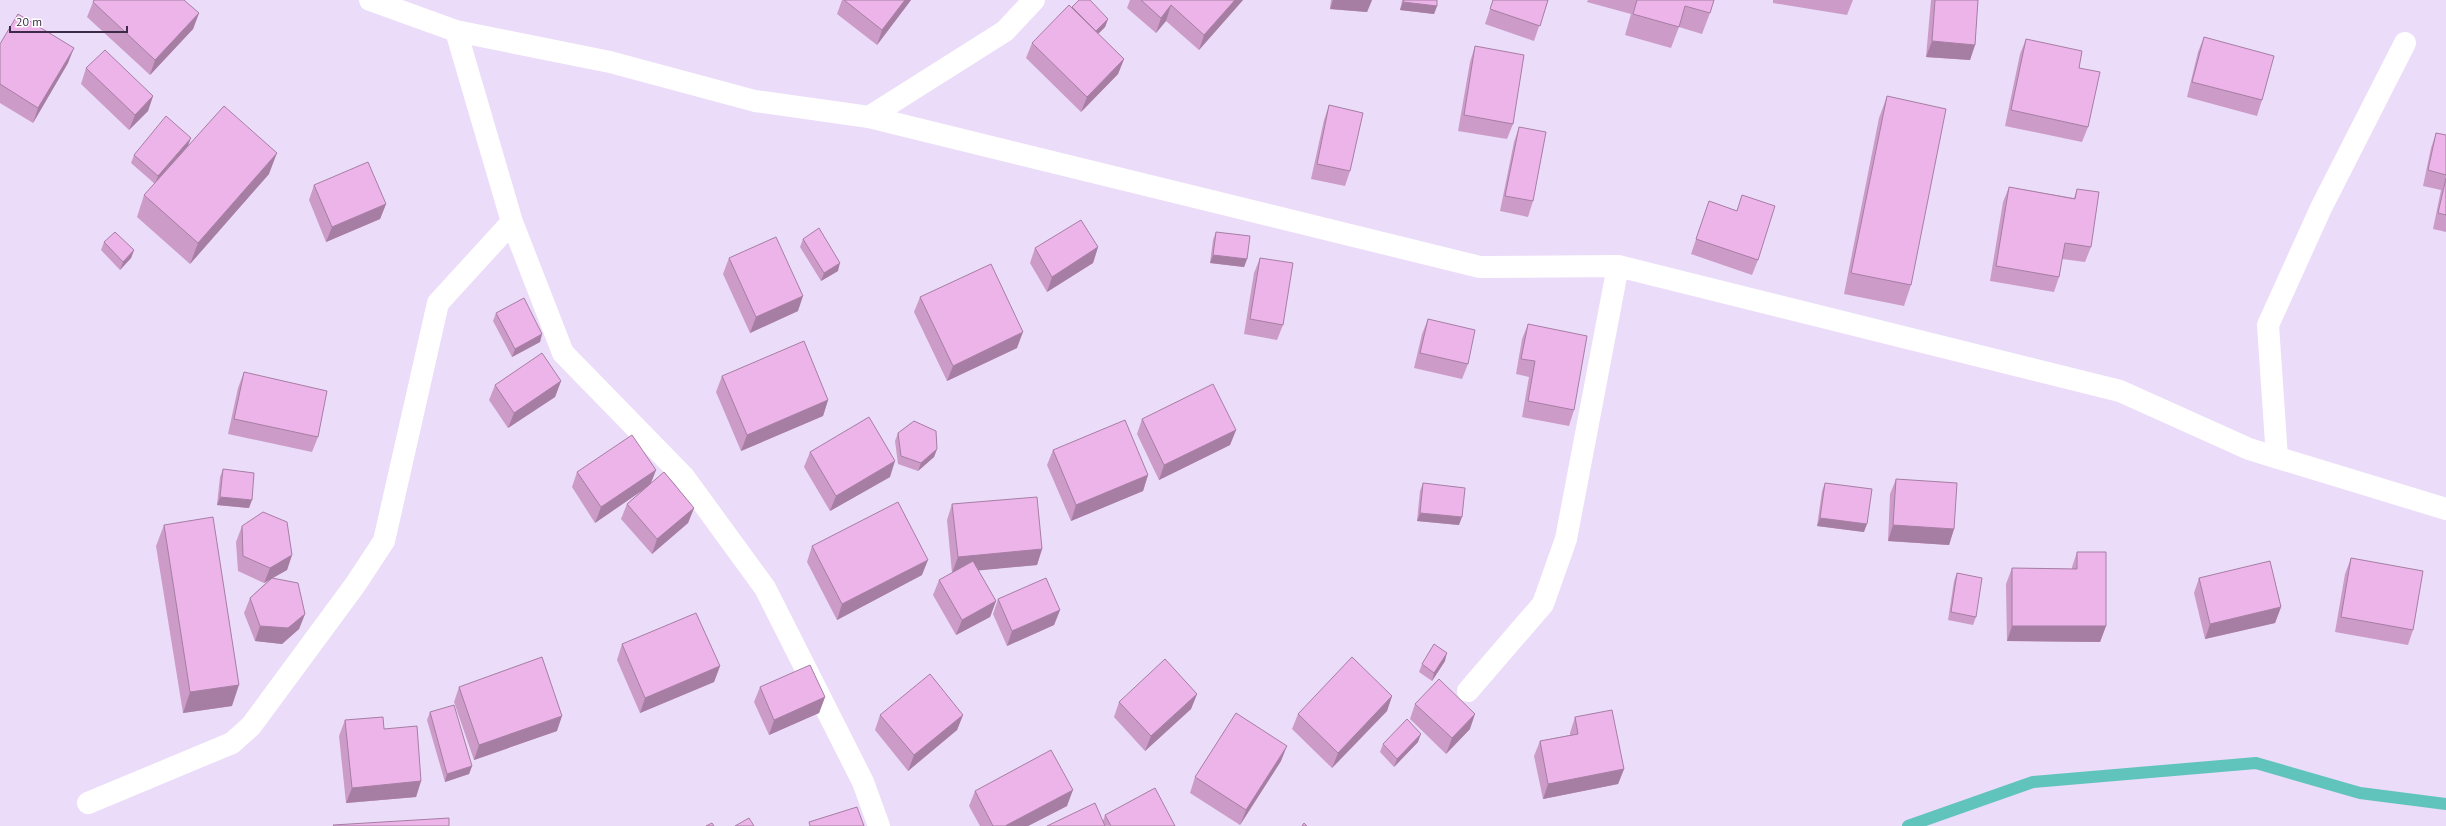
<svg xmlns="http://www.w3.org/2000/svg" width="2446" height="826" viewBox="0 0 2446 826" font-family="'PT Sans',sans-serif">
<rect width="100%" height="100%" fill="#ebdcf9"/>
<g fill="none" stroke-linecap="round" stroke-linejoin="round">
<path stroke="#60c4bc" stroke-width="12" d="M1908 826 2033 782 2256 763 2360 793 2446 804"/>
<path stroke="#fff" stroke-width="22" d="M370 0 456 31 610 62 755 101 869 117 1480 267 1618 266 2120 391 2249 449 2446 509
M456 31 512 222 563 353 684 477 765 588 863 782 879 826
M869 117 1005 31 1034 0
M2277 458 2268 325 2321 208 2405 43
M1468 691 1543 604 1566 539 1618 266
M88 803 232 743 251 726 355 585 384 541 438 303 512 222"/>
</g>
<path fill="#cc9bc8" d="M842 0H911L877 45 837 14Z
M1130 0H1243L1199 50 1166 21 1156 33 1127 8Z
M1331 0H1372L1367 12 1330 9Z
M1402 0H1437V6L1434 14 1400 10Z
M1493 0H1548L1534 41 1485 24Z
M1588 0H1714L1710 13 1702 34 1679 27 1671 48 1625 35 1631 14 1587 2Z
M1773 0H1853L1847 15 1773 3Z
M1931 0H1978L1975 45 1970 60 1926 57Z
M93 2 199 13 193 29 150 75 87 17Z
M1072 7 1108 19 1105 27 1098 34 1124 59 1118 74 1081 112 1026 58 1032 43Z
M2204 37 2262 100 2257 116 2187 97 2198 52Z
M2026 39 2079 68 2088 127 2082 142 2005 126 2020 54Z
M0 44 68 63 33 123 0 103Z
M1475 46 1513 124 1507 139 1458 131 1470 62Z
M86 68 153 96 148 111 129 130 81 84Z
M1887 96 1911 285 1904 306 1844 294 1879 118Z
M1329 105 1350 171 1345 186 1311 179 1324 120Z
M1519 127 1533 201 1528 217 1500 211 1514 142Z
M2436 133 2446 135V232L2433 229 2441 190 2423 186 2431 148Z
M188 146 169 168 269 174 190 264 137 217 144 195 155 184 131 163 134 155Z
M314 185 386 204 380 219 326 242 309 200Z
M2009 187 2074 198 2077 189 2091 247 2085 262 2062 259 2059 277 2054 292 1990 281 2003 202Z
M1742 195 1758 260 1752 275 1691 254 1709 201 1737 211Z
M1216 232 1247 259 1244 267 1210 263 1213 240Z
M803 239 838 271 821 281 800 247Z
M104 242 134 250 131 258 120 270 101 250Z
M1098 247 1093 263 1047 292 1030 263 1035 248Z
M729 258 798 311 750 333 723 274Z
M1260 258 1283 325 1277 340 1244 334 1254 273Z
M920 297 1017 348 947 381 914 312Z
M496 313 542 334 540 342 512 357 493 321Z
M1428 319 1468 364 1462 379 1414 368 1422 334Z
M1528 324 1574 410 1569 426 1522 417 1529 377 1516 374 1522 339Z
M244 372 318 437 312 452 228 434 238 388Z
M722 376 828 400 823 416 741 451 716 392Z
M561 381 555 397 508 428 489 400 495 385Z
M1142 419 1236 430 1230 445 1159 480 1137 434Z
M898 433 937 449 934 457 918 471 898 464 895 441Z
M1053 450 1148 475 1143 491 1071 521 1047 465Z
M810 452 890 477 830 511 804 467Z
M223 469 249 508 217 505 220 477Z
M656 470 651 483 694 508 688 523 652 554 621 519 627 504 643 490 595 523 572 487 577 472Z
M1896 479 1954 529 1949 545 1888 541 1890 494Z
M1423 483 1459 525 1417 521 1420 491Z
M1825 483 1864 532 1817 526 1822 491Z
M952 504 1042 549 1037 565 978 570 996 601 990 617 956 635 933 595 939 580 952 573 947 520Z
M164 525 232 706 183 713 156 546Z
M242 526 292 555 287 570 272 578 305 614 299 629 282 644 255 641 244 613 250 598 270 579 264 583 238 571 236 542Z
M812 546 922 575 837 620 807 562Z
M2077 552 2106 626 2100 642 2007 641 2006 584 2012 568 2072 569V567Z
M2351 558 2413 630 2408 645 2335 632 2345 574Z
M1957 573 1976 617 1973 625 1948 620 1954 581Z
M2199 578 2281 607 2275 623 2205 639 2194 593Z
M998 599 1060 610 1054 625 1007 646 993 614Z
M622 644 720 666 714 682 640 713 617 660Z
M1445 661 1432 681 1419 672 1422 664Z
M459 687 557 731 474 760 454 702Z
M760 687 825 697 819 713 769 735 754 702Z
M1197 694 1191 709 1145 751 1114 717 1119 702Z
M1392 696 1387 711 1332 768 1292 729 1298 714Z
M1415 704 1470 729 1446 754 1410 719Z
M430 712 472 766 469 774 445 782 427 720Z
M880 715H963L957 730 908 771 875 730Z
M1575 717 1624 769 1618 784 1543 799 1534 756 1540 741 1570 735V733Z
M345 720 384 729 421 781 416 797 346 803 339 736Z
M1418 742 1394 767 1380 752 1383 744Z
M1281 761 1240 825 1190 793 1195 777Z
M975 791 1067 806 1028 826H980L969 806Z
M1105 815 1175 826H1047L1103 821Z"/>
<path fill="#a67ea3" d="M905 0H911L877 45 882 30Z
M1235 0H1243L1199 50 1204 35Z
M1333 0H1372L1367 12 1330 9Z
M1403 2 1437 6 1434 14 1400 10Z
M1171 5 1166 21 1156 33 1161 18Z
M199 13 193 29 150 75 155 60Z
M1108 19 1105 27 1093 39 1096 31Z
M1932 41 1975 45 1970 60 1926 57Z
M74 48 68 63 33 123 38 108Z
M1124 59 1118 74 1081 112 1087 97Z
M153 96 148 111 129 130 135 115Z
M191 138 188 146 155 184 158 176Z
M277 153 269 174 190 264 198 243Z
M386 204 380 219 326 242 332 227Z
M1098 247 1093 263 1047 292 1052 277Z
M134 250 131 258 120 270 123 262Z
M1213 255 1247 259 1244 267 1210 263Z
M840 263 838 271 821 281 824 273Z
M803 296 798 311 750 333 756 317Z
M1023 332 1017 348 947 381 953 366Z
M542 334 540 342 512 357 515 349Z
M561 381 555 397 508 428 514 413Z
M828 400 823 416 741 451 747 435Z
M1236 430 1230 445 1159 480 1164 465Z
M937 449 934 457 918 471 921 463Z
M895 461 890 477 830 511 836 496Z
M656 470 650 485 595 523 601 507Z
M1148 475 1143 491 1071 521 1076 505Z
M220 497 252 500 249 508 217 505Z
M694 508 688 523 652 554 657 539Z
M1420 513 1462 517 1459 525 1417 521Z
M1820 518 1867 524 1864 532 1817 526Z
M1893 525 1954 529 1949 545 1888 541Z
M1042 549 1037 565 952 573 958 557Z
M292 555 287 570 264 583 270 568Z
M928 560 922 575 837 620 842 604Z
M996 601 990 617 956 635 962 620Z
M2281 607 2275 623 2205 639 2210 624Z
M1060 610 1054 625 1007 646 1012 631Z
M305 614 299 629 282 644 255 641 260 626Z
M2012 626H2106L2100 642 2007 641Z
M1447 653 1445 661 1432 681 1434 673Z
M720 666 714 682 640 713 645 698Z
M239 685 232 706 183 713 190 692Z
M1197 694 1191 709 1145 751 1151 736Z
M1392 696 1387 711 1332 768 1338 753Z
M825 697 819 713 769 735 774 720Z
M1475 714 1470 729 1446 754 1452 738Z
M963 715 957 730 908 771 914 755Z
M562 716 557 731 474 760 479 745Z
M1421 734 1418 742 1394 767 1397 759Z
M1287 746 1281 761 1240 825 1246 810Z
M472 766 469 774 445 782 447 774Z
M1624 769 1618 784 1543 799 1548 784Z
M421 781 416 797 346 803 352 788Z
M1073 790 1067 806 1028 826H1005Z"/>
<path fill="#edb4e9" stroke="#a67ea3" d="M94 0H184L199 13 155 60 93 2Z
M844 0H905L882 30Z
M1079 0H1090L1108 19 1096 31 1072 7Z
M1141 0H1235L1204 35 1171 5 1161 18Z
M1404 0H1437V6L1403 2Z
M1493 0H1548L1540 26 1490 9Z
M1637 0H1714L1710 13 1685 6 1679 27 1633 14Z
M1935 0H1978L1975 45 1932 41Z
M1069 5 1124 59 1087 97 1032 43Z
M18 14 74 48 38 108 0 84V44Z
M2204 37 2274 56 2262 100 2192 82Z
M2026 39 2082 51 2079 68 2100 72 2088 127 2011 110Z
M1475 46 1524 55 1513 124 1464 115Z
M105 50 153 96 135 115 86 68Z
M1887 96 1946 109 1911 285 1851 273Z
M1329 105 1363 113 1350 171 1317 164Z
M224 106 277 153 198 243 144 195Z
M166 116 191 138 158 176 134 155Z
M1519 127 1546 132 1533 201 1505 196Z
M2436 133 2446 135V175L2428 170Z
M368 162 386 204 332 227 314 185Z
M2446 178V215L2438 213Z
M2009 187 2075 199 2077 189 2099 192 2091 247 2065 243 2059 277 1996 266Z
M1742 195 1775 206 1758 260 1696 239 1709 201 1737 211Z
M1081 220 1098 247 1052 277 1035 248Z
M819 228 840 263 824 273 803 239Z
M115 232 134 250 123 262 104 242Z
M1216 232 1250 236 1247 259 1213 255Z
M776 237 803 296 756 317 729 258Z
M1260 258 1293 263 1283 325 1250 319Z
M991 264 1023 332 953 366 920 297Z
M524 298 542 334 515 349 496 313Z
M1428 319 1475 330 1468 364 1420 353Z
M1528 324 1587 336 1574 410 1528 401 1535 361 1521 359Z
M804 341 828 400 747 435 722 376Z
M542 353 561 381 514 413 495 385Z
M244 372 327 391 318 437 234 419Z
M1213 384 1236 430 1164 465 1142 419Z
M869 417 895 461 836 496 810 452Z
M1125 420 1148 475 1076 505 1053 450Z
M914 421 936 431 937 449 921 463 901 456 898 433Z
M632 435 656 470 601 507 577 472Z
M223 469 254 473 252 500 220 497Z
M664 472 694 508 657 539 627 504Z
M1896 479 1957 483 1954 529 1893 525Z
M1423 483 1465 488 1462 517 1420 513Z
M1825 483 1872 489 1867 524 1820 518Z
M1037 497 1042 549 958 557 952 504Z
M898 502 928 560 842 604 812 546Z
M263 512 287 522 292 555 270 568 243 556 242 526Z
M213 517 239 685 190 692 164 525Z
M2077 552H2106V626H2012V568L2077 569Z
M2351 558 2423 571 2413 630 2341 617Z
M973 561 996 601 962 620 939 580Z
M2270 561 2281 607 2210 624 2199 578Z
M1957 573 1982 578 1976 617 1951 612Z
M272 578 298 583 305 614 288 628 260 626 250 598Z
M1046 578 1060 610 1012 631 998 599Z
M696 613 720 666 645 698 622 644Z
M1434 644 1447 653 1434 673 1422 664Z
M542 657 562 716 479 745 459 687Z
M1352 657 1392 696 1338 753 1298 714Z
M1165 659 1197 694 1151 736 1119 702Z
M810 665 825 697 774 720 760 687Z
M930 674 963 715 914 755 880 715Z
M1439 679 1475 714 1452 738 1415 704Z
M454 705 472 766 447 774 430 712Z
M1612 710 1624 769 1548 784 1540 741 1578 734 1575 717Z
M1236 713 1287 746 1246 810 1195 777Z
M383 717 384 729 417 726 421 781 352 788 345 720Z
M1407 719 1421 734 1397 759 1383 744Z
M1051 750 1073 790 1005 826H993L975 791Z
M1155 788 1175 826H1111L1105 815Z
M1095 803 1105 826H1047Z
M857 807 864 826H810L809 822Z
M449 818V826H334L333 825Z
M749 818 754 826H735Z
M712 823 714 826H706Z
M1304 823 1307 826H1302Z"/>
<path d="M10 26v6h117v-6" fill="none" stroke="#3b2b47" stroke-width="2"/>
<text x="16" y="26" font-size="12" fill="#3b2b47" stroke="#ffffff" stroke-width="3" paint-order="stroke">20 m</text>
</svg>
